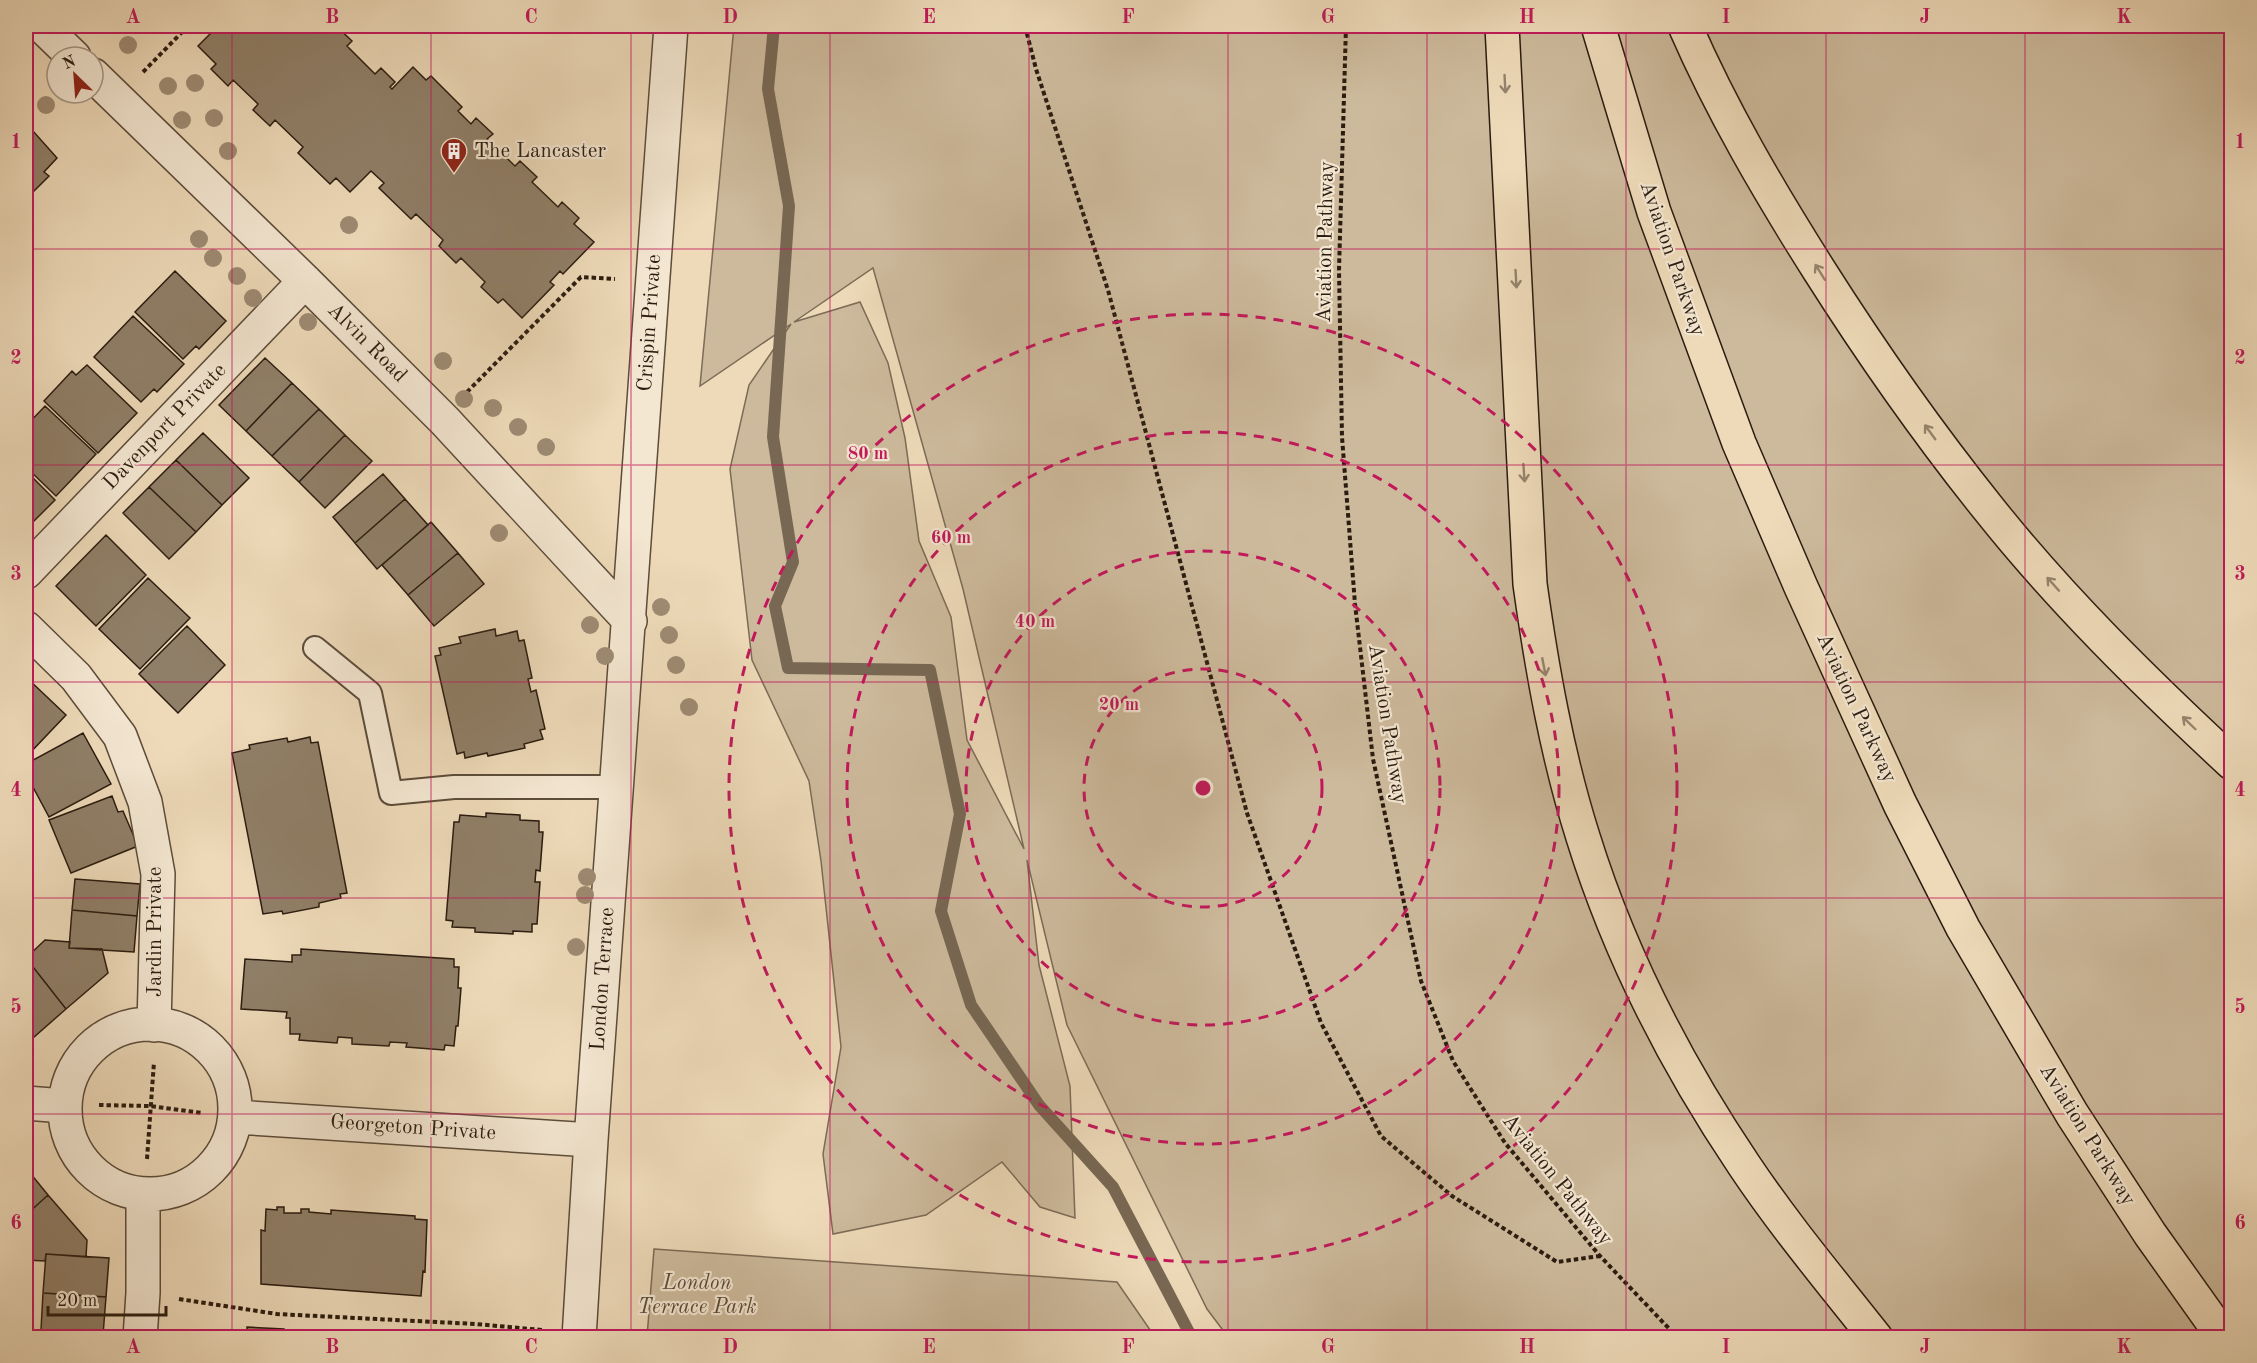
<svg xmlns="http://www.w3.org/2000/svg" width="2257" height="1363" viewBox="0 0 2257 1363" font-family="'Old Standard TT',serif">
<rect width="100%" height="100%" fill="#eedab9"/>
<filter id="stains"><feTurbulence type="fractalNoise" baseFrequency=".00333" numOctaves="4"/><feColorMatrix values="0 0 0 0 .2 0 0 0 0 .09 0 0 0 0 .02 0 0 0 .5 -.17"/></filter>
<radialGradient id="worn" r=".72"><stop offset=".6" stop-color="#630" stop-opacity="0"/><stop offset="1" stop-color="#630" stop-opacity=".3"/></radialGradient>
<path fill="#cdba9c" stroke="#7c6b56" stroke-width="1.5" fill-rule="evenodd" d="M734 26H2231V1337H1228L1207 1309 1067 1025 1027 860 1039 965 1070 1086 1075 1218 1040 1207 1002 1162 926 1215 833 1234 823 1154 841 1047 821 861 809 781 752 660 730 469 749 385 791 324 700 386ZM873 268 963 589 1024 849 967 740 951 617 919 541 905 438 888 363 860 302 794 322Z
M654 1249 1117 1282 1155 1337H647Z"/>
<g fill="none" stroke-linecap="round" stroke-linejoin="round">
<path stroke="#786753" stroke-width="12" d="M774 26 768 89 789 206 773 437 793 562 775 606 788 668 930 670 960 814 941 911 971 1005 1039 1105 1113 1187 1192 1338"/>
</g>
<path fill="#907f68" stroke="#2b1c10" stroke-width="1.5" d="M218 26H326L330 29 336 26 352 41 347 46 375 74 381 68 395 82 390 87 392 89 413 67 426 80 431 76 462 107 458 111 471 124 476 118 493 134 487 139 515 166 520 161 537 177 532 182 558 207 562 202 579 218 574 224 594 242 563 274 560 271 550 282 554 285 522 318 503 299 498 303 481 287 485 282 461 258 456 263 439 246 443 240 416 214 411 219 379 188 384 183 371 171 350 192 336 178 330 184 298 153 303 147 275 120 270 126 253 110 258 104 233 80 228 86 211 69 216 64 198 46Z
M26 128 31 133 33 131 57 158 44 172 49 176 26 199Z
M175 271 226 321 199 349 196 346 183 359 135 312Z
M133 316 184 364 157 392 154 389 141 402 94 357Z
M265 358 292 383 246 431 219 405Z
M87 365 137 413 98 453 44 401 72 371 76 375Z
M292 383 319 409 272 456 246 431Z
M45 406 96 454 56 496 26 467V426Z
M319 409 345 435 299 482 272 456Z
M203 433 249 478 222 505 176 460Z
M345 435 372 461 325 508 299 482Z
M176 460 222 505 196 532 149 487Z
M26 471 55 500 26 529Z
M383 474 405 499 355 543 333 517Z
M149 487 196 532 169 559 123 513Z
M405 499 428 525 377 569 355 543Z
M431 522 458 553 408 595 382 565Z
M106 535 146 575 96 626 56 586Z
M458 553 484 584 434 626 408 595Z
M148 578 190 618 140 669 99 629Z
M187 626 225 665 178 713 139 674Z
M495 629 496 636 517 631 519 641 524 640 532 678 528 679 531 692 536 690 545 729 540 730 543 739 524 744 525 748 488 756 487 753 465 758 464 752 457 754 435 656 441 655 439 648 461 643 459 637Z
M26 677 66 715 26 757Z
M83 733 111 784 49 817 26 774V764Z
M310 737 311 743 318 742 347 893 340 894 341 898 319 903V907L283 914 282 911 263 914 232 753 250 749 249 745 287 738 288 742Z
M112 796 118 812 123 811 138 846 71 873 49 820Z
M486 813 520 815V820L539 821V832H543L540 871 536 870 535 882H540L537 924H532V932L513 931V934L475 932V928L452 927 453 921 446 920 454 822H459L460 815 486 817Z
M75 879 140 884 137 916 72 910Z
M72 910 137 916 134 952 69 948Z
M45 940 70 942 69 948 102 949 108 973 66 1009 26 958Z
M301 949 454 959V967H459L458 988H461L458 1026H456L454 1046 445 1045 444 1050 406 1047 407 1043 390 1042 389 1046 352 1044V1038L338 1037 337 1043 299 1040 300 1034H290V1018H286L287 1012 241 1009 245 959 292 962V955H301Z
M26 958 66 1009 26 1044Z
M26 1168 48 1195 26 1215Z
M48 1195 87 1240 86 1257 46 1254 45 1261 26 1260V1215Z
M277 1207H284V1213H301V1209H309V1212L331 1214V1210L415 1216V1219L427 1220 425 1272 423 1271 421 1296 261 1284V1230L265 1231 266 1209 277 1210Z
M46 1254 109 1258 106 1297 43 1293Z
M43 1293 106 1297 103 1335 41 1330Z
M247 1327 284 1329V1333L307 1335V1338H227L228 1331 247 1332Z
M41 1330 103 1335V1338H40Z"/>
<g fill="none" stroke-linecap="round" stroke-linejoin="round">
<g stroke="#5c4c3a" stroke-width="26">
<path id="lane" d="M315 648 370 693 391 793 454 787H618"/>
</g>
<g stroke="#5c4c3a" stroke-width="36">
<path id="street" d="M42 26 74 57
M93 75 305 281 445 421 630 621
M26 572 305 281
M26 628 76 677 120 736 145 802 158 874 154 1025
M65 1109a85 85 0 1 1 170 0a85 85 0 1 1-170 0Z
M26 1103 64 1106
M236 1117 591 1140
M140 1338 143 1293V1195
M579 1338 591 1140 671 26"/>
</g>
<g stroke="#2b1c10" stroke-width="36">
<path id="primary" d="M1502 26 1530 584C1542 669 1557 755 1583 837 1619 953 1676 1064 1744 1165 1784 1225 1831 1281 1876 1338
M1598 26 1654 212 1739 443 1801 587 1900 804 1963 928 2072 1114 2150 1234 2224 1338
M1685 26C1722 111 1769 191 1819 270 1871 352 1927 432 1988 508 2061 600 2146 683 2232 763"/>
</g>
<path stroke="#2b1c10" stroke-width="4" stroke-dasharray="4.5 3" stroke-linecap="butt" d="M1025 26 1036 69 1108 290 1247 813 1321 1023 1381 1136 1452 1196 1557 1262 1600 1256
M1346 26 1339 270 1342 437 1355 604 1373 759 1421 981 1453 1061 1505 1143 1600 1256 1678 1338
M143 72 188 26
M467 392 581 277 615 279
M99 1105 150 1106 202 1113
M147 1159 154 1062
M179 1299 277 1314 476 1324 542 1330"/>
<use href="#lane" stroke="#f4e7d2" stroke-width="22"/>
<use href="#street" stroke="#f4e7d2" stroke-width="33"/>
<use href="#primary" stroke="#eedab9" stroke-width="33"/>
</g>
<g fill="#9e8b73">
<circle cx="128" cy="45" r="9"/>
<circle cx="195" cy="83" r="9"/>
<circle cx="168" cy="86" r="9"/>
<circle cx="46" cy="105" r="9"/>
<circle cx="214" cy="118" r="9"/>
<circle cx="182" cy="120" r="9"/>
<circle cx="228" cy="151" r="9"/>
<circle cx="349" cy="225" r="9"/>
<circle cx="199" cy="239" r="9"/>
<circle cx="213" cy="258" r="9"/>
<circle cx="237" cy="276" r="9"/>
<circle cx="253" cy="298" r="9"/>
<circle cx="308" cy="322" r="9"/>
<circle cx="443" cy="361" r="9"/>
<circle cx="464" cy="399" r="9"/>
<circle cx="493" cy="408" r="9"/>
<circle cx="518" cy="427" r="9"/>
<circle cx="546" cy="447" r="9"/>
<circle cx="499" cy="533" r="9"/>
<circle cx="661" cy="607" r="9"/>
<circle cx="590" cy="625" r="9"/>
<circle cx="669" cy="635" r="9"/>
<circle cx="605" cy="656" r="9"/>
<circle cx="676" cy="665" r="9"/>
<circle cx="689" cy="707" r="9"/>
<circle cx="587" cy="877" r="9"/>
<circle cx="585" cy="895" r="9"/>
<circle cx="576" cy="947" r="9"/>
</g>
<defs><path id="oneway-shaft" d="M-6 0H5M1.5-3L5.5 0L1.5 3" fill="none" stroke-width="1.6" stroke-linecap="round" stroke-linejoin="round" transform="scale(1.5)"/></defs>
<g stroke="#96846d">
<use href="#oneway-shaft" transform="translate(1505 84) rotate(87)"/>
<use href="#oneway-shaft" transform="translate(1820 272) rotate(-122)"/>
<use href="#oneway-shaft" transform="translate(1516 279) rotate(87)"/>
<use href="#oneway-shaft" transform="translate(1930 432) rotate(-126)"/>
<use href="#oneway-shaft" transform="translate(1524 473) rotate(86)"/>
<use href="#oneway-shaft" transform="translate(2053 584) rotate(-132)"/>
<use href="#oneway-shaft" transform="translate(1544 667) rotate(79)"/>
<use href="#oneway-shaft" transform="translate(2189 723) rotate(-136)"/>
</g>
<path fill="none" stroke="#c2185b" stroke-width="1.5" stroke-opacity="0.55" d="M232 26V1338M431 26V1338M631 26V1338M830 26V1338M1029 26V1338M1228 26V1338M1427 26V1338M1626 26V1338M1826 26V1338M2025 26V1338M26 249H2232M26 465H2232M26 682H2232M26 898H2232M26 1114H2232"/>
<g fill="none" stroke="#c2185b" stroke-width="3" stroke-dasharray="10 8">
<circle cx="1203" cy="788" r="119"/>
<circle cx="1203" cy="788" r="237"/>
<circle cx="1203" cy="788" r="356"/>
<circle cx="1203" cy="788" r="474"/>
</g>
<defs>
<g id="building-pin" transform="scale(1.35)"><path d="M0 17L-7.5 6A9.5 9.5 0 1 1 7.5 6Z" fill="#8f2418" stroke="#f4e7d2"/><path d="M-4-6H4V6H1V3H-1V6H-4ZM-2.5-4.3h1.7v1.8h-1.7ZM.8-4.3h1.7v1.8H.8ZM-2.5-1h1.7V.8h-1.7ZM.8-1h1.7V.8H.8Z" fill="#fff"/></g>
</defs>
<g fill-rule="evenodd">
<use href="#building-pin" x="454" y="151"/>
</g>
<g text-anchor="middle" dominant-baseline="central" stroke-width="4.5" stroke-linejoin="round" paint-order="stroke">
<g font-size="21" fill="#2b1c10" stroke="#f4e7d2" text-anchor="start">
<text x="474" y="151">The Lancaster</text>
</g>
<g font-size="21" fill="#2b1c10" stroke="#f4e7d2">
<text transform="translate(1326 242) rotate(-89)">Aviation Pathway</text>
<text transform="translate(1672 259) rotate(71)">Aviation Parkway</text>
<text transform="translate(650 323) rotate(-86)">Crispin Private</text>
<text transform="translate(367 343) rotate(45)">Alvin Road</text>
<text transform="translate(165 427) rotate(-46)">Davenport Private</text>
<text transform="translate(1856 708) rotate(65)">Aviation Parkway</text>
<text transform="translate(1387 724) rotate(81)">Aviation Pathway</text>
<text transform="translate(155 932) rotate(-90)">Jardin Private</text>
<text transform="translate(603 979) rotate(-86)">London Terrace</text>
<text transform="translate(413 1128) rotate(4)">Georgeton Private</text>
<text transform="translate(2087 1135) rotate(58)">Aviation Parkway</text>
<text transform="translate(1557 1180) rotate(51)">Aviation Pathway</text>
</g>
<g font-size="21" font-style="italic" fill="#5c4b3a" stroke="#f4e7d2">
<text x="697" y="1283">London<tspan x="697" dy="24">Terrace Park</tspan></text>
</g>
</g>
<circle cx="1203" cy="788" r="9" fill="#c2185b" stroke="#f4e7d2" stroke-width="3"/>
<g font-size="18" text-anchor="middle" font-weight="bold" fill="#c2185b" stroke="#f4e7d2" stroke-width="4.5" stroke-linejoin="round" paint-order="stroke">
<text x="868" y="459">80 m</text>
<text x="951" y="543">60 m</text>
<text x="1035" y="627">40 m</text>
<text x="1119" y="710">20 m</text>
</g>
<rect width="2257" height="1363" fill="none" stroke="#eedab9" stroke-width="66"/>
<g transform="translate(75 75) rotate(335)"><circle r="28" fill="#f4e7d2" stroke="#a49684" stroke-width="1.5"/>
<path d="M0-4.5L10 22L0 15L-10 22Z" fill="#8f2418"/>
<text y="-9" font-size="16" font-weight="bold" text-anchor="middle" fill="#2b1c10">N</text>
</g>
<path d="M48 1306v9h118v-9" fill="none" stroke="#2b1c10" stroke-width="3"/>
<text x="57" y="1306" font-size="18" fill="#2b1c10" stroke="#f4e7d2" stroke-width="4.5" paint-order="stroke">20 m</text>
<rect x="33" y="33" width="2191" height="1297" fill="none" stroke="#c2185b" stroke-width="2"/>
<g font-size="20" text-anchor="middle" font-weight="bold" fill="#c2185b">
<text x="133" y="23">A</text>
<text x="332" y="23">B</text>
<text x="531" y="23">C</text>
<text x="730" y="23">D</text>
<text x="929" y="23">E</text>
<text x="1128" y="23">F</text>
<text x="1328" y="23">G</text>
<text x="1527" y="23">H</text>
<text x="1726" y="23">I</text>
<text x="1925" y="23">J</text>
<text x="2124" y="23">K</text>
<text x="16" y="148">1</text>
<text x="2240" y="148">1</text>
<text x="16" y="364">2</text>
<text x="2240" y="364">2</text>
<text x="16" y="580">3</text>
<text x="2240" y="580">3</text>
<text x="16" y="796">4</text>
<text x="2240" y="796">4</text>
<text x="16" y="1013">5</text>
<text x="2240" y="1013">5</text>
<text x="16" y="1229">6</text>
<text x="2240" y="1229">6</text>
<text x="133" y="1353">A</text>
<text x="332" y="1353">B</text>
<text x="531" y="1353">C</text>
<text x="730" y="1353">D</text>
<text x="929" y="1353">E</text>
<text x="1128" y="1353">F</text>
<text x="1328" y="1353">G</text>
<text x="1527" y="1353">H</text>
<text x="1726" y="1353">I</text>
<text x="1925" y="1353">J</text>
<text x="2124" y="1353">K</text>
</g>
<rect width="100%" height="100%" filter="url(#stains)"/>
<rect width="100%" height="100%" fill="url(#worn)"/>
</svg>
